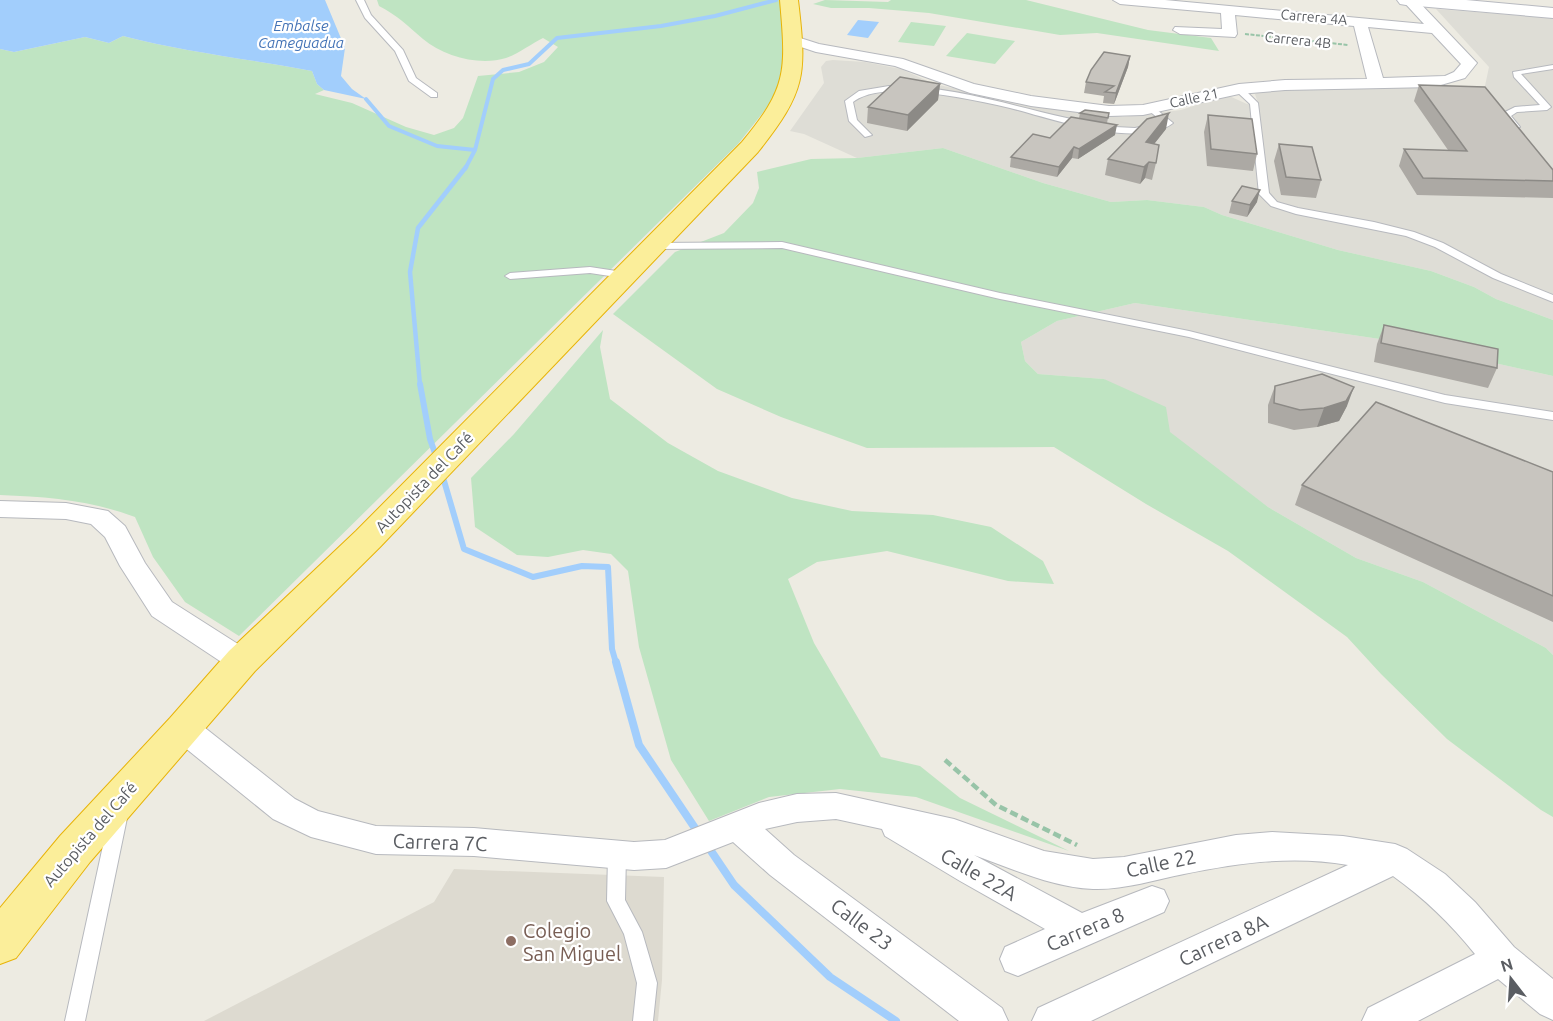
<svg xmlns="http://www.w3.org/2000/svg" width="1553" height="1021" viewBox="0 0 1553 1021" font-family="Ubuntu,sans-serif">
<rect width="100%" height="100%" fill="#edebe2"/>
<path fill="#deddd6" d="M1436 9 1553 18V320L1496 299 1474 287 1431 271 1338 250 1222 215 1204 207 1147 200 1111 202 1043 183 943 148 857 158 804 134 790 131 824 83 821 67 826 61 833 60 865 62 901 69 934 84 1041 107 1123 117 1181 110 1227 95 1247 104 1258 103 1255 94 1261 91 1485 86 1489 67Z
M1135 303 1400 342 1553 376V655L1546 648 1423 582 1356 558 1268 507 1206 462 1104 379 1038 374 1025 361 1021 342 1057 321Z"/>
<path fill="#dddad0" d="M454 869 664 877 662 980 658 1021H204L434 902Z"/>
<path fill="#bfe4c2" d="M377 0H781L784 80 769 105 738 144 239 636 185 602 153 557 135 517C89 500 49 497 0 495V49L14 52 85 37 109 43 123 36C184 52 249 59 312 71L317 84 324 90 315 94 352 103 406 127 434 135 454 128 463 118 478 76 519 72 544 62 558 47 543 38C531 44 518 54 506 58 480 66 444 57 423 39 408 26 397 15 379 6Z
M825 0 888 2 891 0H1026L1148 30 1211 38 1219 51 1097 33 1060 35 929 13 869 8H831L813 4Z
M911 22 946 26 934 46 898 42Z
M967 33 1015 41 995 64 946 56Z
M943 148 1043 183 1111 202 1147 200 1204 207 1222 215 1338 250 1431 271 1474 287 1496 299 1553 320V376L1400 342 1135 303 1057 321 1021 342 1025 361 1038 374 1104 379 1166 407 1170 432 1268 507 1356 558 1423 582 1546 648 1553 655V817L1541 810 1447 739 1381 674 1347 637 1228 551 1146 504 1054 447 867 448 781 417 717 389 613 314 675 252 724 233 753 203 759 188 757 172 811 159 857 158Z
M603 330 600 347 610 399 668 443 718 471 792 498 852 511 933 515 991 527 1043 561 1054 584 1008 581 887 551 817 562 788 579 814 643 881 757 920 766 960 798 1069 851 916 797 840 789 769 797 709 821 671 760 639 647 628 571 611 554 583 550 548 557 517 555 475 527 471 478 514 434Z"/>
<path fill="#a2cefc" d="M0 0H325L345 48 341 76 352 89 366 99 324 90 317 84 312 71C249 59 184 52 123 36L109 43 85 37 14 52 0 49Z
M858 20 879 22 868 38 847 35Z"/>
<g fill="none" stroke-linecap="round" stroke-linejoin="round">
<path stroke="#a2cefc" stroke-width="4" d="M366 99 389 126 437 146 475 150
M465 169 475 150 493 79 503 70 529 64 557 38 661 26 715 16 776 0"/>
<path stroke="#a2cefc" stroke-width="4.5" d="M420 385 410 272 418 228 466 167"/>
<path stroke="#a2cefc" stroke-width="6" d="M420 384 430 439 437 459
M442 474 464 549 533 577 582 566 608 567 612 649 616 663"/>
<path stroke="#a2cefc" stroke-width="8" d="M616 662 639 745 699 834
M707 845 734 885 830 977 896 1021"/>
<g stroke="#b7b9be" stroke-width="2">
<path id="service" d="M356 0H364L371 15 403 50 416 78 437 93V97H431L409 81 395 51 365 18Z
M1553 65V69L1521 74 1551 107 1547 110 1517 112 1511 116 1520 127 1513 129 1502 115 1503 113 1515 107 1540 105 1514 77 1513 72Z
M889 86C966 85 1040 117 1115 127L1135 128 1163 122 1148 110 1147 108 1151 105 1173 123C1138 150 1050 118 1010 108 976 100 940 93 906 91 889 91 868 91 853 102L857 120 872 135 865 137 849 121 845 101 859 91Z
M1236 87H1242L1258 103 1269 193 1277 202 1298 208 1374 222 1414 232 1443 243 1501 274 1553 295V302L1493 278 1435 247 1406 236 1296 214 1271 206 1259 194 1250 104 1236 91Z
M782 242 1000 293 1189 331 1445 395 1553 412V420L1445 403 1189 337 1000 299 782 248 652 249 647 246 652 243Z
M590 267 623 272 628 275 623 278 590 273 510 279 505 276 510 273Z
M118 811 124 813 127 818 85 1021H65L109 818 112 813Z
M617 847 623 850 626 855 625 900 642 932 657 983 653 1021H633L637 983 624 934 607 901 608 855 611 850Z"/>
</g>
<g stroke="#b7b9be" stroke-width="2">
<path id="minor" d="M1113 0H1165L1424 24 1402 0H1417L1477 63 1465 78 1434 87 1285 90 1239 94 1143 115 1109 116 1031 106 970 93 895 66 816 52 789 43 787 40 794 36 819 44 903 59 974 84 1031 96 1109 106 1143 105 1239 84 1285 80 1367 79 1354 26 1235 15 1237 34 1235 37 1180 34 1173 30 1175 27 1222 29 1221 13 1120 4ZM1368 27 1432 33 1461 64 1454 72 1445 76 1383 78Z
M0 501 66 503 108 511 125 526 145 563 172 602 252 653 257 661 252 669 242 672 232 669 152 616 120 566 105 537 91 524 66 519 0 517Z
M184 717 195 720 295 799 318 811 376 826 474 828 634 842 665 840 759 803 797 794 836 793 954 819 1044 851 1093 859 1124 857 1236 835 1272 832 1343 836 1395 844 1407 849 1445 874 1475 902 1514 947 1553 979V1020L1540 1014 1498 979 1418 1021H1362L1368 1008 1475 954C1450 923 1425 899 1393 876L1091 1021H1032L1038 1008 1348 865C1292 855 1238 863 1184 874 1154 880 1123 890 1093 889 1051 887 1013 869 974 855L1082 913 1152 886 1164 890 1169 901 1164 912 1018 976 1005 971 1000 959 1005 947 1045 929 960 881 885 836 882 829 836 819 797 822 765 829 794 855 1002 1008 1008 1021H959L770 875 733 842 666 868 634 870 474 856 376 854 311 837 273 819 173 738 169 729 173 720Z"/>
</g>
<g stroke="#b8bac0" stroke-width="2">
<path id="secondary" d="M1397 0H1466L1553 8V18L1406 5 1400 4Z"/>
</g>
<g stroke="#e8b307" stroke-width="2">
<path id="trunk" d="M780 0H798C807 76 806 91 758 152L380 547 255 671 90 862 16 958 0 964V908L60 836 170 718 229 651 356 531 742 142C788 87 786 70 780 0Z"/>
</g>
<path stroke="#98c4a8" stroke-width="2" stroke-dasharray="4 1.5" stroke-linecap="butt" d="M1245 34 1348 45"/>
<path stroke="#98c4a8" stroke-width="4.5" stroke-dasharray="8 4" stroke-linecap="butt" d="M945 760 996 805 1077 845"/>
<use href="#service" fill="#fff" fill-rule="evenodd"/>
<use href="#minor" fill="#fff" fill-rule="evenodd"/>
<use href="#secondary" fill="#fff" fill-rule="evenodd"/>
<use href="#trunk" fill="#fbee9a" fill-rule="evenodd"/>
</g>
<path fill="#aca9a4" d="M1130 56 1128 67 1114 104 1103 103 1104 96 1084 93 1086 82Z
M940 84 938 100 907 131 867 123 868 107Z
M1419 85 1553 170V198L1417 195 1399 166 1404 149 1448 150 1414 101Z
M1080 113H1109L1107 123 1115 135 1078 159 1072 158 1057 177 1010 167 1011 157 1050 138 1079 118Z
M1208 115 1257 154 1253 171 1207 166 1204 132Z
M1166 129 1154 144 1156 163 1152 180 1145 178 1140 184 1105 175 1108 159Z
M1279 144 1321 180 1316 198 1281 195 1274 161Z
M1232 201 1257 202 1247 217 1229 213Z
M1384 325 1497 368 1488 388 1374 362 1377 344Z
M1275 386 1347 406 1339 421 1317 427 1294 430 1268 423V405Z
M1553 472V622L1295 505 1302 485Z"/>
<path fill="#8c8a86" d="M1130 56 1128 67 1114 104 1116 93Z
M940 84 938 100 907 131 908 115Z
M1169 113 1166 129 1143 158 1146 142Z
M1117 125 1115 135 1078 159 1079 149Z
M1074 147 1072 158 1057 177 1059 167Z
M1149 162 1145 178 1140 184 1144 167Z
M1260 190 1257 202 1247 217 1250 205Z
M1354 387 1347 406 1339 421 1317 427 1324 408Z"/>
<path fill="#c8c5bf" stroke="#8c8a86" stroke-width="1.5" d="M1104 52 1130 56 1116 93 1105 92 1114 86 1086 82 1091 70Z
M900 77 940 84 908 115 868 107Z
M1419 85 1485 87 1553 170V181L1423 178 1404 149 1467 151Z
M1085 110 1109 113 1108 118 1080 113Z
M1169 113 1146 142 1159 145 1156 163 1149 162 1144 167 1108 159 1147 119Z
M1208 115 1252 119 1257 154 1211 149Z
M1071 117 1117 125 1079 149 1074 147 1059 167 1011 157 1033 134 1050 138Z
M1279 144 1312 147 1321 180 1286 177Z
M1242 186 1260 190 1250 205 1232 201Z
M1384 325 1498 349 1497 368 1381 343Z
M1322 374 1354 387 1346 401 1324 408 1300 410 1274 403 1275 386Z
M1376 402 1553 472V596L1302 485Z"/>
<circle fill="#8d6e63" stroke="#fff" stroke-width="2" cx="511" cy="941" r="6"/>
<g text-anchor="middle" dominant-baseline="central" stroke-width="4.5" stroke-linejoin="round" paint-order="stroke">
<g font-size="14" fill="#5a5d62" stroke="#fff">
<text transform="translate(1314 17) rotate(5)">Carrera 4A</text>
<text transform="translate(1298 40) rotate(6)">Carrera 4B</text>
<text transform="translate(1194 98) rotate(-12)">Calle 21</text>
</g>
<g font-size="15" font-style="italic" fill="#4373b6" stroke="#fff">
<text x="301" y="25">Embalse<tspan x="301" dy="17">Cameguadua</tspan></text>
</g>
<g font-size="16" fill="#5a5d62" stroke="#fff">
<text transform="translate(424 482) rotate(-46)">Autopista del Café</text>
<text transform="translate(90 834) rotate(-49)">Autopista del Café</text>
</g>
<g font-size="20" fill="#5a5d62" stroke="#fff">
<text transform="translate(440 842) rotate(2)">Carrera 7C</text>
<text transform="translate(1161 863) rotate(-12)">Calle 22</text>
<text transform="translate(979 874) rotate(30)">Calle 22A</text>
<text transform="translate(862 924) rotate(37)">Calle 23</text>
<text transform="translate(1085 929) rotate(-23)">Carrera 8</text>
<text transform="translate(1223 940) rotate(-25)">Carrera 8A</text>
</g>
<g font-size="20" fill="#785e54" stroke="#fff" text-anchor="start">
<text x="523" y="930">Colegio<tspan x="523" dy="23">San Miguel</tspan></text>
</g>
</g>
<g transform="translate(1511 979) rotate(343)" stroke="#ffffff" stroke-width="4.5" paint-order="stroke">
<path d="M0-4.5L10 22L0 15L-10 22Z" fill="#5a5d62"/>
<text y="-9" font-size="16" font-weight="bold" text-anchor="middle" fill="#5a5d62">N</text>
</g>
</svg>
